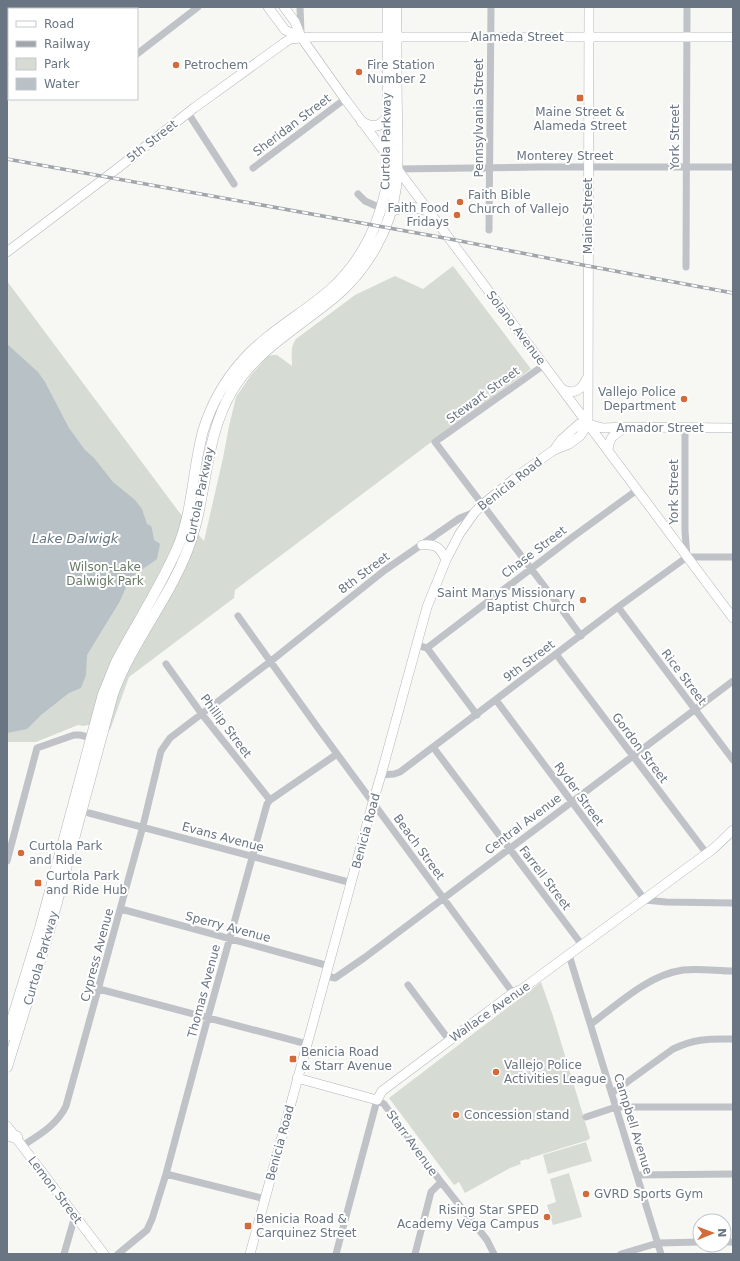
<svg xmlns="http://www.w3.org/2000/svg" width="740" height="1261" viewBox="0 0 740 1261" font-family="'DejaVu Sans',sans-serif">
<rect width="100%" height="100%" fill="#f7f7f4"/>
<path fill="#d6dbd4" d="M453 266 531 369 430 443 235 590 234 598 129 677 110 730C102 728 91 723 84 726L78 725 36 742H7V281L179 512 204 541 223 458 229 426 236 397 251 375 268 356 273 355H277L292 366C292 356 290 347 296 339L355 295 395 276 423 289Z
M541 982 553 1016 590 1138 588 1140 530 1158V1159L527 1160V1159L520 1161 521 1164 510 1168 465 1193 459 1182 454 1185 389 1098Z
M586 1142 592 1161 548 1174 543 1155Z
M569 1173 582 1217 553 1225 547 1205 556 1202 550 1179Z"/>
<path fill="#b8c1c6" d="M7 344 38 372 45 382 69 428 85 450 94 458 113 482 135 500 142 509 147 524 151 526 152 529 154 540 160 544 157 559 130 578 120 601 87 655 86 675 81 688 69 693 41 715 27 729 7 733Z"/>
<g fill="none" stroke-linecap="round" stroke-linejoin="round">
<g stroke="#b1b6ba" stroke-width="10">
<path id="secondary" d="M268 7 285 30 301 37
M284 7 295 22 301 37 345 99 733 618
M7 252 118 168 194 108 284 43 290 39 313 37H733
M562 389C575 396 582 389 587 378
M588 424 589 7
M554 450 561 440 579 424H588L603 428 627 427 733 428
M608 451C609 437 613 435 625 428
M422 545C436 544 440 547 446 560
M297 1078 377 1100 382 1091 394 1082 513 993 522 989 713 849 733 830
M7 1126 104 1254
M250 1254 373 802 381 775 427 607 446 560 460 533 475 512 482 505 519 475 554 450 569 444 580 436 588 424"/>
</g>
<g stroke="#b2b6ba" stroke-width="11">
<path id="primary" d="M362 122C373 129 381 127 388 116
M391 211C404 206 415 207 429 211
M7 1036 40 928 103 694C108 683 112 671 117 660 137 622 162 585 179 544 193 508 193 468 203 431 211 405 225 380 243 360 269 331 303 314 331 289 363 260 382 220 388 177V7
M7 1067 49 932 113 694C131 644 169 599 188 549 208 497 203 440 232 391 256 350 299 327 335 297 367 270 391 229 396 187 399 162 397 137 397 112 396 77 397 42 396 7"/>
</g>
<g stroke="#b2b5b9" stroke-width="13">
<path id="highway" d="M7 1134 16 1137"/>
</g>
<path stroke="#bfc2c6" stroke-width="7" d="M300 7 301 33
M137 54 198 7
M188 113 234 184
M253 168 345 99
M397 169 540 167H733
M358 194 365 201 385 210
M489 230 491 7
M686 267 687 7
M544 365 435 442 554 599 581 636
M685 428V531L687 557
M687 557H733
M618 607 733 760
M238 616 318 728 513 993
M416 645 427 648 477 715
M427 648 574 536 637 490
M556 654 707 854
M166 664 201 713 270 800
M496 700 645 900 666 902 733 903
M433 747 582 945
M381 775 394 774 400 772 618 607 687 557
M89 813 352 883
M7 861 37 748 74 735H80L92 738
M121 909 329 966
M569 955 661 1254
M326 976 335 978 364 958 733 681
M408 985 449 1040
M99 989 307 1044
M591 1024C618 1004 648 975 683 970 700 968 717 971 733 971
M612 1093 673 1049C696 1038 709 1039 733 1039
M586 1117 616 1107H733
M22 1146C39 1135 57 1125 66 1106L143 826 161 751 170 738 271 661 385 570 460 518 475 512
M166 1174 265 1199
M637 1175 733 1174
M724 1242H733
M64 1254 75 1216
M118 1254 147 1230 152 1219 166 1174 208 1017 267 804 270 800 337 754
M336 1254 377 1100 384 1104 441 1182 487 1240 494 1254
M415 1254 431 1192 441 1182
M621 1254 658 1243 700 1242"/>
<use href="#secondary" stroke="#fff" stroke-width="9"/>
<use href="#primary" stroke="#fff" stroke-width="10"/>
<use href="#highway" stroke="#fff" stroke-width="12"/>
<g stroke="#a1a6ab" stroke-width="3.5">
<path id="rail" d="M7 159 450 239 588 266 733 293"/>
</g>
<use href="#rail" stroke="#fff" stroke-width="2" stroke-dasharray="6" stroke-linecap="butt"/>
</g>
<g fill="#d26a39" stroke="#fff" stroke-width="1.5">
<circle cx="176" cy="65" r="4"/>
<circle cx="359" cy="72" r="4"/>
<rect x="576" y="94" width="8" height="8" rx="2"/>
<circle cx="460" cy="202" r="4"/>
<circle cx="457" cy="215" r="4"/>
<circle cx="684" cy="399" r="4"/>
<circle cx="583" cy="600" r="4"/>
<circle cx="21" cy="853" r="4"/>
<rect x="34" y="879" width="8" height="8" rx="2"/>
<rect x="289" y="1055" width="8" height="8" rx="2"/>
<circle cx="496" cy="1072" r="4"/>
<circle cx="456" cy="1115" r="4"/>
<circle cx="586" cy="1194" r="4"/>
<circle cx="547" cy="1217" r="4"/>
<rect x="244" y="1222" width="8" height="8" rx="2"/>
</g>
<g text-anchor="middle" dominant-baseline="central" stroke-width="4" stroke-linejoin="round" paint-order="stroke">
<g font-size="12" fill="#697582" stroke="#fff">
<text x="517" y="37">Alameda Street</text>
<text transform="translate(479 118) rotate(-90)">Pennsylvania Street</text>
<text transform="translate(292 125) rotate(-37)">Sheridan Street</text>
<text transform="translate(675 137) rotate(-90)">York Street</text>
<text transform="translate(152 141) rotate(-38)">5th Street</text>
<text transform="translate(386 141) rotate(-89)">Curtola Parkway</text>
<text x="565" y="156">Monterey Street</text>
<text transform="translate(588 216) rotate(-90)">Maine Street</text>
<text transform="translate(516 328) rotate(53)">Solano Avenue</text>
<text transform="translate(483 395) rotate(-36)">Stewart Street</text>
<text x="660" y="428">Amador Street</text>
<text transform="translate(510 484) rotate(-38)">Benicia Road</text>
<text transform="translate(674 492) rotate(-90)">York Street</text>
<text transform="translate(200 495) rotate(-78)">Curtola Parkway</text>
<text transform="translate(534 552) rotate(-37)">Chase Street</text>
<text transform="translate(364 573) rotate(-37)">8th Street</text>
<text transform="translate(529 661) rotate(-37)">9th Street</text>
<text transform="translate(684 677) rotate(53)">Rice Street</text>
<text transform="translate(226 726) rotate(53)">Phillip Street</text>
<text transform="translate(640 748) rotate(53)">Gordon Street</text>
<text transform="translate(579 794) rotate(54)">Ryder Street</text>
<text transform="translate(523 824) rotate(-37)">Central Avenue</text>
<text transform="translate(366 831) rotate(-75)">Benicia Road</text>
<text transform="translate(223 837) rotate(15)">Evans Avenue</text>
<text transform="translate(419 847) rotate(54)">Beach Street</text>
<text transform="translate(545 878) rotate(53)">Farrell Street</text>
<text transform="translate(228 927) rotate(15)">Sperry Avenue</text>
<text transform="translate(97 955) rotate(-75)">Cypress Avenue</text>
<text transform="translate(41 958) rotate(-74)">Curtola Parkway</text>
<text transform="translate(204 991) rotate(-75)">Thomas Avenue</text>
<text transform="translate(490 1012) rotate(-35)">Wallace Avenue</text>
<text transform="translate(633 1124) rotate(73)">Campbell Avenue</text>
<text transform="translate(280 1143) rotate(-75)">Benicia Road</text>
<text transform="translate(412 1143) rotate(54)">Starr Avenue</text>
<text transform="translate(55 1190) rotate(53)">Lemon Street</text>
</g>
<g font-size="12" fill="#697582" stroke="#fff" text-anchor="start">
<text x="184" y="65">Petrochem</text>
<text x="367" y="65">Fire Station<tspan x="367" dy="14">Number 2</tspan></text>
<text x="580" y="112" text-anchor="middle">Maine Street &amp;<tspan x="580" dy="14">Alameda Street</tspan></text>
<text x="468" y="195">Faith Bible<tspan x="468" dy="14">Church of Vallejo</tspan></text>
<text x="449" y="208" text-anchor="end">Faith Food<tspan x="449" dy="14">Fridays</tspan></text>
<text x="676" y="392" text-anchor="end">Vallejo Police<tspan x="676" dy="14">Department</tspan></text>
<text x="575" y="593" text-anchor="end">Saint Marys Missionary<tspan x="575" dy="14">Baptist Church</tspan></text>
<text x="29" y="846">Curtola Park<tspan x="29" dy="14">and Ride</tspan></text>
<text x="46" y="876">Curtola Park<tspan x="46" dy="14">and Ride Hub</tspan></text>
<text x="301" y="1052">Benicia Road<tspan x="301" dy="14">&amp; Starr Avenue</tspan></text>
<text x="504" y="1065">Vallejo Police<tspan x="504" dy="14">Activities League</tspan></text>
<text x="464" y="1115">Concession stand</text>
<text x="594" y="1194">GVRD Sports Gym</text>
<text x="539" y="1210" text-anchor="end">Rising Star SPED<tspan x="539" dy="14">Academy Vega Campus</tspan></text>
<text x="256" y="1219">Benicia Road &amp;<tspan x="256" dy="14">Carquinez Street</tspan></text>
</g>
<g font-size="12" fill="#697a67" stroke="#fff">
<text x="105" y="567">Wilson-Lake<tspan x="105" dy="14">Dalwigk Park</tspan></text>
</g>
<g font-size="13" font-style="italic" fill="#65757f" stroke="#fff">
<text x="75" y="538">Lake Dalwigk</text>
</g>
</g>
<rect width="740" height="1261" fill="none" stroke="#697582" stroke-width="16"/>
<rect x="8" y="8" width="130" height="92" fill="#ffffff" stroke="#c3c8cd"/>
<rect x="16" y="21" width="20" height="6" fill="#ffffff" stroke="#c3c8cd"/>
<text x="44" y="28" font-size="12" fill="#697582">Road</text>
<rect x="16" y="41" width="20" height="6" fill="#a1a6ab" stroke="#c3c8cd"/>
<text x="44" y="48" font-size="12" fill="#697582">Railway</text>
<rect x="16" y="58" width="20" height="12" fill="#d6dbd4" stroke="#c3c8cd"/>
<text x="44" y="68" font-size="12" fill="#697582">Park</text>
<rect x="16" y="78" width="20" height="12" fill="#b8c1c6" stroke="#c3c8cd"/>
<text x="44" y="88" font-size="12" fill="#697582">Water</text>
<g transform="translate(712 1233) rotate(89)"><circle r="19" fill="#ffffff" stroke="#c3c8cd"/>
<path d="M0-3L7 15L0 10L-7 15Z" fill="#d26a39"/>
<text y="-6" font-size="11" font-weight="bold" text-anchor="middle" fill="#697582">N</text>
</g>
</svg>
